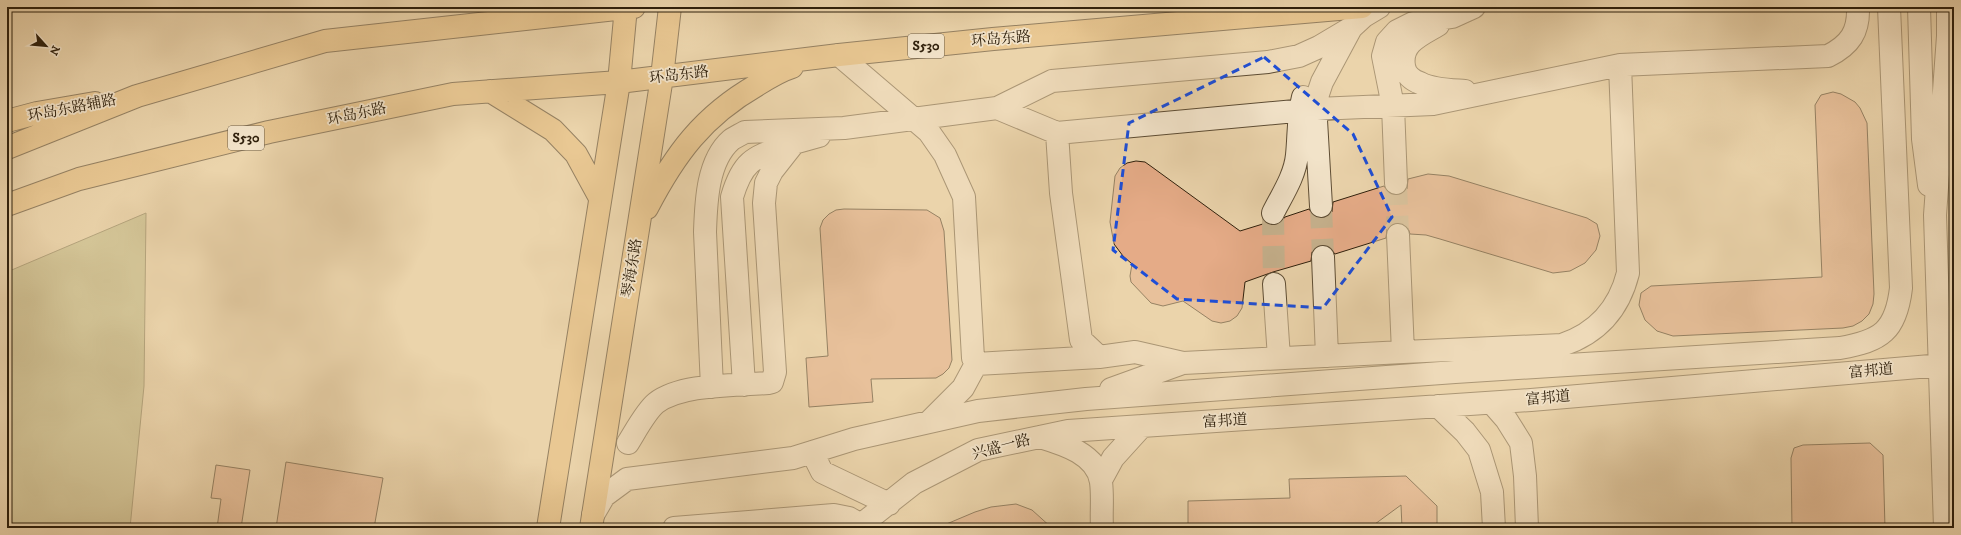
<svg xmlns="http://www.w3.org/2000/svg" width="1961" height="535" viewBox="0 0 1961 535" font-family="'IM FELL DW Pica','Noto Serif SC',serif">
<rect width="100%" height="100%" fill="#ebd4ac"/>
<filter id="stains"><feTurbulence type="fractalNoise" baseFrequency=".005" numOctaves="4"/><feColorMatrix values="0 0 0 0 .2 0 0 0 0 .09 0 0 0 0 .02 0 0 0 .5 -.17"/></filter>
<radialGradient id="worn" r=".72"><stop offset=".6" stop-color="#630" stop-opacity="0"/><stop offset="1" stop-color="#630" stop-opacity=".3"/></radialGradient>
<path fill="#bdbb85" stroke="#766e48" d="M146 213 144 386 130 528H7V272Z"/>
<path fill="#e5ab87" stroke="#2f200c" d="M1833 92 1841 94 1855 102 1860 108 1867 123 1874 294 1873 304 1869 314 1862 321 1853 326 1843 328 1673 336 1657 331 1645 320 1639 305 1641 293 1651 286 1822 277 1815 105 1821 95Z
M1136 161 1145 162 1152 167 1240 231 1266 223 1274 225 1280 223 1285 217 1309 209 1315 217 1322 218 1328 216 1332 212 1333 202 1384 186 1390 194 1397 195 1402 194 1407 189 1408 179 1428 174 1449 176 1587 218 1597 224 1600 236 1596 250 1585 263 1570 271 1553 273 1440 239 1426 235 1410 234 1408 228 1404 224 1397 223 1391 225 1387 229 1386 238 1335 254 1328 246 1322 245 1317 246 1312 252 1311 261 1273 272 1245 282 1242 308 1237 316 1230 321 1221 323 1212 321 1183 301 1163 306 1151 303 1131 282 1130 276 1132 264 1123 256 1114 244 1110 222 1115 176 1120 168 1127 163Z
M844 209 927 210 940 218 944 231 952 360 949 368 943 374 936 378 871 379 873 402 809 407 806 358 828 356 820 228 823 220 829 214 836 210Z
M1870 443 1883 455 1885 528H1792L1791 458 1794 448 1803 445Z
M286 462 383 478 374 528H276Z
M216 465 250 470 241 528H217L221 499 211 498Z
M1406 476 1437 506V528H1402L1401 505 1375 524 1368 527 1188 528V501L1290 498 1289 479Z
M1016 504 1032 510 1052 528H937L975 512 991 507Z"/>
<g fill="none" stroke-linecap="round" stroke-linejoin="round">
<path stroke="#c5b08c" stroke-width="22" stroke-dasharray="22 11" stroke-linecap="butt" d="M1396 183 1398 235
M1321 206 1323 257
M1273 213 1274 284"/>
<g stroke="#5e4d34" stroke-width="24">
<path id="minor" d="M1919 7 1923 139 1929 185
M1438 25C1421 35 1400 43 1404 66 1405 74 1412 80 1420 83 1433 90 1451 90 1465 91
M839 55 929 132 945 155 964 197 973 358 976 364 1099 357
M997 108 1057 133 1061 193 1081 340 1099 357 1135 352 1183 363 1403 352
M1057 133 1317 109 1433 104 1620 65 1828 56C1850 45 1859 32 1858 7
M1396 183 1393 106 1383 56 1387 42 1397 31 1413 23 1452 17 1474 7
M1321 206 1315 103 1322 82 1351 28 1364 16 1379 7
M1273 213C1282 195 1295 176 1297 155 1299 135 1298 116 1303 97
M1398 235 1403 352 1562 345C1598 333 1619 309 1628 273L1620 65
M1323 257 1327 356
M1274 284 1279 358
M744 385 732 197C744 156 757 157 794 143
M712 387 705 232C706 203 707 161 731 140 735 137 740 135 745 132L844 128 997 108 1052 81 1268 62 1299 56 1319 47 1351 28
M1111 389 1183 363
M1492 403 1506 419 1521 443 1525 476 1527 528
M1438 406 1465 432 1479 450 1492 492 1494 528
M930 421 963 388 976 364
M1040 437C1063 444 1097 454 1101 482 1103 497 1101 513 1102 528
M628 443C635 432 646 411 656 403 682 383 736 386 768 383L772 382 775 372 764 203 766 183 772 171 794 143 819 136
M812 452 822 472 889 504
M1101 480 1113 458 1142 426
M593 515 604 496 627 479 793 458 854 439 978 411 1086 399 1455 372 1840 348C1881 341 1896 331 1901 288L1889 7
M674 528 834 515 849 518 861 525
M857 528 914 483 978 450 1068 431 1531 400 1954 364
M1945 528 1935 215 1948 36V7"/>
</g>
<g stroke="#2f200c" stroke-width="24">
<path id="major" d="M490 91 553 130 576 154 600 198
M7 121 37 113 95 103
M7 148 137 96 325 41 634 7
M7 205 79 179 269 132 453 94 619 82 839 55 993 39 1362 7
M647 208C675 154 703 116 757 85 768 78 779 71 792 67
M548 528 619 82 626 7
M591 528 662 77 670 7"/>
</g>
<use href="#minor" stroke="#f2e3c9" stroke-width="22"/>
<use href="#major" stroke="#e6ba76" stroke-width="22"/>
</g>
<path d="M0 0H1961V535H0ZM1264 57 1353 134 1392 217 1323 308 1177 299 1113 250 1129 123Z" fill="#ebd4ac" fill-opacity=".55" fill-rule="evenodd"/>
<path fill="none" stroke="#1d4ed8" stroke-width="3" stroke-dasharray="8 5" stroke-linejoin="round" d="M1264 57 1353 134 1392 217 1323 308 1177 299 1113 250 1129 123Z"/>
<g text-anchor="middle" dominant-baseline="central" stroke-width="3.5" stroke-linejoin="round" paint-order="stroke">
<g fill="#f2e3c9" stroke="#6a5a45" stroke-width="1">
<rect x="908" y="34" width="36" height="24" rx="3"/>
<rect x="228" y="126" width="36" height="24" rx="3"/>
</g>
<g font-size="14" font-weight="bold" fill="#2f200c">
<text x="926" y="46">S530</text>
<text x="246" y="138">S530</text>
</g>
<g font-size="15" fill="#2f200c" stroke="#f2e3c9">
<text transform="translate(1001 39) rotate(-5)">环岛东路</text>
<text transform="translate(679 75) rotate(-7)">环岛东路</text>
<text transform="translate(72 108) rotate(-11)">环岛东路辅路</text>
<text transform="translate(357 114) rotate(-12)">环岛东路</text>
<text transform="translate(632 268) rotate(-81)">琴海东路</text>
<text transform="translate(1871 371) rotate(-5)">富邦道</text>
<text transform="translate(1548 398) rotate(-5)">富邦道</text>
<text transform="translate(1225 421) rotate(-4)">富邦道</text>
<text transform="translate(1001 447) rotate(-15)">兴盛一路</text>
</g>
</g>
<rect width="1961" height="535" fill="none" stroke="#ebd4ac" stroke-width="24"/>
<rect x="8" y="8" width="1945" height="519" fill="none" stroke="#2f200c" stroke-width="2"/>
<rect x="12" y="12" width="1937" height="511" fill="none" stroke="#2f200c"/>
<g transform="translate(46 46) rotate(117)" stroke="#f2e3c9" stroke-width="3" paint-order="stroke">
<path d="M0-3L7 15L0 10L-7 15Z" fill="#2f200c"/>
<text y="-6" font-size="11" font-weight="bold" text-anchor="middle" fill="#2f200c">N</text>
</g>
<rect width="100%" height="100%" filter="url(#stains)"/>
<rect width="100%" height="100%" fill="url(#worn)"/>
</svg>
